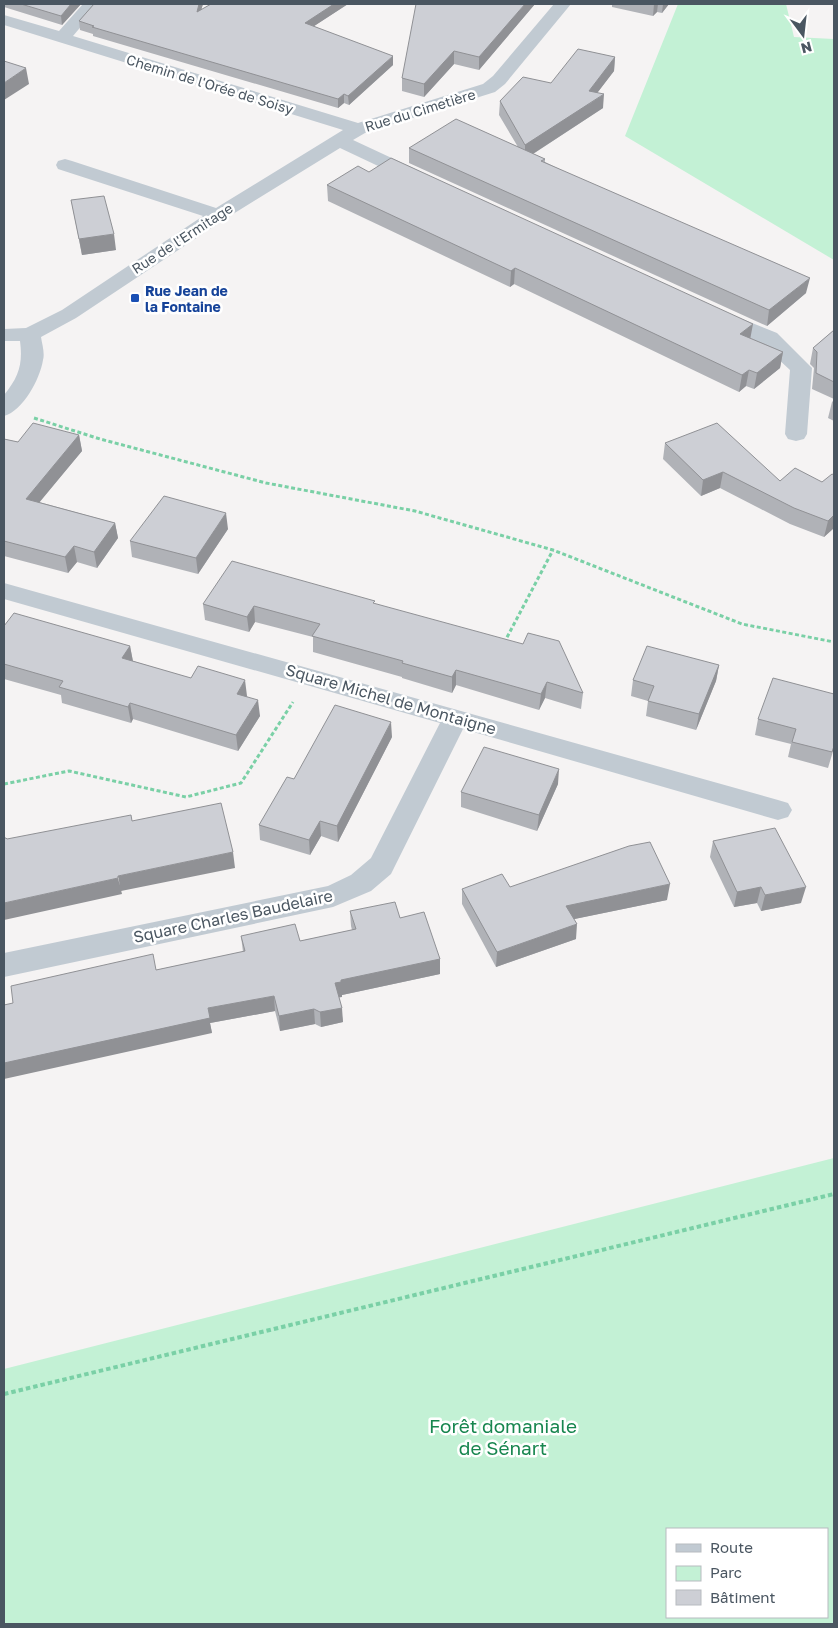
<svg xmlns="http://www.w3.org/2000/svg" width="838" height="1628" viewBox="0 0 838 1628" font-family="'Golos Text',sans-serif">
<rect width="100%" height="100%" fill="#f5f3f3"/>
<path fill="#c3f1d5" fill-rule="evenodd" d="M678 4H786L794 37 834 39V260L625 136Z
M834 1158V1624H4V1369ZM667 1529H827V1617H667Z"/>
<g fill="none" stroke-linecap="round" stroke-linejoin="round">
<path stroke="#7ad0a6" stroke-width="3" stroke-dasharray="4 2.5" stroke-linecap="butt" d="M34 418 100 439 266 483 415 511 553 550 742 624 834 642
M504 643 553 550
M4 784 69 771 186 797 241 783 293 702"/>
<path stroke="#7ad0a6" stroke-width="4" stroke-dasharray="4.5 3" stroke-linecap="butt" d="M4 1394 834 1194"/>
<path fill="#c1cad2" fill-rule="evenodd" d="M83 4H100L73 36 358 123 483 84 493 76 554 4H571L505 84 495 92 365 133 353 140 426 174 429 178 426 182 419 184 412 182 340 148 225 219 76 318 41 337C42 344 45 353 43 360 40 379 23 411 4 416V395C19 377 23 364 20 341H4V329L26 328 62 310 203 216 58 169 56 165 58 161 65 159 72 161 216 208 343 130 4 25V15L59 31Z
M717 309 777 333 812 368 807 434 804 439 796 441 788 439 785 434 790 370 761 343 710 319 707 315 710 311Z
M4 583 778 800 788 803 792 810 788 817 778 820 463 729 391 874 371 891 333 907 4 977V953L328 886 351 875 371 858 440 723 4 599Z"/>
</g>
<path fill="#b0b2b7" d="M4 4H81L62 25 4 7Z
M94 4H203L201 10 211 4H348L314 26 393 65 349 105 344 103 338 108 93 36V34L80 30 79 21Z
M535 4 479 70 454 64 424 97 402 91V78Z
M612 4H669L662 13 657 12 653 16 612 7Z
M615 57 614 71 597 93 603 108 533 154 545 159V162L806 293 767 326 409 163V148L518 147 499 115 500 101 551 83Z
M369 172 783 352 780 368 754 389 746 386 739 392 514 284 510 287 328 201 327 185Z
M71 200 116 250 82 255Z
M834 330V399L812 389 814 368 810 364 813 348Z
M834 400V421L828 418 832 402Z
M79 435 82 451 39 502 115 523 118 538 97 568 77 562 68 573 4 556V439L18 442Z
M665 443 780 481 822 482 834 475V528L824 537 790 524 720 488 701 496 663 459Z
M228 529 198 574 132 557 130 541Z
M203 604H375L583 693 581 709 545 698 539 710 456 685 452 693 402 678V677L313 652V637L255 622 249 632 205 620Z
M4 626 130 646 133 661 247 696 260 716 238 751 133 719 131 723 62 703 61 695 4 679Z
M719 665 716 681 696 730 646 716 648 701 631 696 633 680Z
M834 694V748L828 768 788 757 791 744 755 735 758 719Z
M392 737 338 842 321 836 310 855 260 840 259 825 294 779Z
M558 784 537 831 461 807V792Z
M713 841 801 903 761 911 757 903 734 907 710 857Z
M510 887 667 900 574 919 576 939 496 967 462 904V889Z
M350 911 400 918 440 959V974L342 995V997H339L343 1022 321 1027 315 1024 280 1031 275 1011 210 1023 212 1033 156 970 243 952 241 936 300 941 352 930 351 926Z"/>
<path fill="#909195" d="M71 4H81L62 25 61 16Z
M199 4H203L198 21 197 12Z
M334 4H348L305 32V23Z
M525 4H535L479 70V57Z
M654 4H658L657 12 653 16Z
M663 4H669L662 13Z
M454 51V64L424 97V84Z
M393 56V65L349 105 348 96Z
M615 57 614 71 588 105 604 94 603 108 525 159V145L589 91Z
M26 68 29 84 4 100V83Z
M344 94V103L338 108V99Z
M114 234 116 250 82 255 79 239Z
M515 268 514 284 510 287 511 271Z
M810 278 806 293 767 326 769 310Z
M753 324 750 340 740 334Z
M783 352 780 368 754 389 757 373Z
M749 370 746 386 739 392 742 375Z
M79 435 82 451 29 515 26 499Z
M723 472 720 488 701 496 703 480Z
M226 513 228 529 198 574 196 558Z
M834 515V528L824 537 828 521Z
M115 523 118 538 97 568 94 552Z
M74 546 77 562 68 573 65 557Z
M254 606 255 622 249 632 247 617Z
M130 646 133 662 122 658Z
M719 665 716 681 696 730 699 714Z
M456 670V685L452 693V677Z
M245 680 247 696 238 710 237 694Z
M547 682 545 698 539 710 541 694Z
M258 700 260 716 238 751 236 735Z
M130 703 133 719 131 723 128 707Z
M391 722 392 737 338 842 337 826Z
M559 769 558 784 537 831 539 815Z
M320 821 321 836 310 855 309 840Z
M233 852 235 868 121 891 118 876Z
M118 878 122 894 4 920V903Z
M670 884 667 900 565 921 566 906Z
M761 887 757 903 734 907 737 892Z
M806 887 801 903 761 911 765 895Z
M577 924 576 939 496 967 497 952Z
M440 959V974L342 995V997L336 998 335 983 341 980Z
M274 996 275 1011 210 1023 212 1033 4 1079V1063L208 1008Z
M342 1008 343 1022 321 1027 320 1012Z
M314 1009 315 1024 280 1031 279 1016Z"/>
<path fill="#cdcfd5" stroke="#909195" d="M21 4H71L61 16Z
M94 4H199L197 12 211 4H334L305 23 393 56 348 96 344 94 338 99 92 27 94 26 79 21Z
M416 4H525L479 57 454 51 424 84 402 78Z
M578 49 615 57 589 91 604 94 525 145 500 101 523 77 551 83Z
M4 61 26 68 4 83Z
M456 119 545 159 541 161 810 278 769 310 409 148Z
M391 158 753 324 740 334 783 352 757 373 749 370 742 375 515 268 511 271 327 185 358 166 369 172Z
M104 196 114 234 79 239 71 200Z
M834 330V382L816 373 817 352 813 348Z
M33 423 79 435 26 499 115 523 94 552 74 546 65 557 4 541V439L18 442Z
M717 423 780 481 795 468 822 482 832 474 834 475V515L828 521 794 508 723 472 703 480 665 443Z
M164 496 226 513 196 558 130 541Z
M232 561 375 601 373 603 523 644 528 633 559 641 583 693 547 682 541 694 456 670 452 677 402 663 403 661 312 636 320 624 254 606 247 617 203 604Z
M14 613 130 646 122 658 191 678 198 666 245 680 237 694 258 700 236 735 130 703 128 707 59 687 63 681 4 664V626Z
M647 646 719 665 699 714 648 701 654 686 633 680Z
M773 678 834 694V746L832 752 792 742 796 729 758 719Z
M335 705 391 722 337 826 320 821 309 840 259 825 287 777 294 779Z
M484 747 559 769 539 815 461 792Z
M221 803 233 852 118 876V878L4 903V838H6L7 839 131 815 132 821Z
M775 828 806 887 765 895 761 887 737 892 713 841Z
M650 842 670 884 566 906 577 924 497 952 462 889 502 874 510 887 629 846Z
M395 902 400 918 424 912 440 959 341 980V982L335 983 342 1008 320 1012 314 1009 279 1016 274 996 208 1008 210 1018 4 1063V1005L13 1003 11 986 153 954 156 970 245 951 241 936 295 924 300 941 356 929 350 911Z"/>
<rect fill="#1a4fb4" stroke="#fff" stroke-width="2" x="130" y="293" width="10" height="10" rx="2.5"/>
<g text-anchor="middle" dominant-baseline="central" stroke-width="5" stroke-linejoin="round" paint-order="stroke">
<g font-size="14" fill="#4a5661" stroke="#fff">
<text transform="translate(210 84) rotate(17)">Chemin de l'Orée de Soisy</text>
<text transform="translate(420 110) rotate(-17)">Rue du Cimetière</text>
<text transform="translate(182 238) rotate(-33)">Rue de l'Ermitage</text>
</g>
<g font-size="14" font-weight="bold" fill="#164399" stroke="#fff" text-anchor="start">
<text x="145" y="290">Rue Jean de<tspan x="145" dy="16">la Fontaine</tspan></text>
</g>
<g font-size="16" fill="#4a5661" stroke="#fff">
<text transform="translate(391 699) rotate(16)">Square Michel de Montaigne</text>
<text transform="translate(233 916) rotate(-12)">Square Charles Baudelaire</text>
</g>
<g font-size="19" fill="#17864f" stroke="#fff">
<text x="503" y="1425">Forêt domaniale<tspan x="503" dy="22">de Sénart</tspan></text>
</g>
</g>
<rect width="838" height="1628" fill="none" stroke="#4a5661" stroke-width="10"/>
<rect x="666" y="1528" width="162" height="90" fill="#ffffff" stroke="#b7bbc0"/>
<rect x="676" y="1544" width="25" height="8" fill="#c1cad2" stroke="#b7bbc0"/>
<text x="710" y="1553" font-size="15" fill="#4a5661">Route</text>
<rect x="676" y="1566" width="25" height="15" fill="#c3f1d5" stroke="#b7bbc0"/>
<text x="710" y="1578" font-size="15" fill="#4a5661">Parc</text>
<rect x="676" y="1590" width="25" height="15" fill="#cdcfd5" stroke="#b7bbc0"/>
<text x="710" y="1603" font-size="15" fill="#4a5661">Bâtiment</text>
<g transform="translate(803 35) rotate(165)" stroke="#ffffff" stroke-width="4" paint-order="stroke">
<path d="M0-4L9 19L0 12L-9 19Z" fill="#4a5661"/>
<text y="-8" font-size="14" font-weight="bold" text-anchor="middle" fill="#4a5661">N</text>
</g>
</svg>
